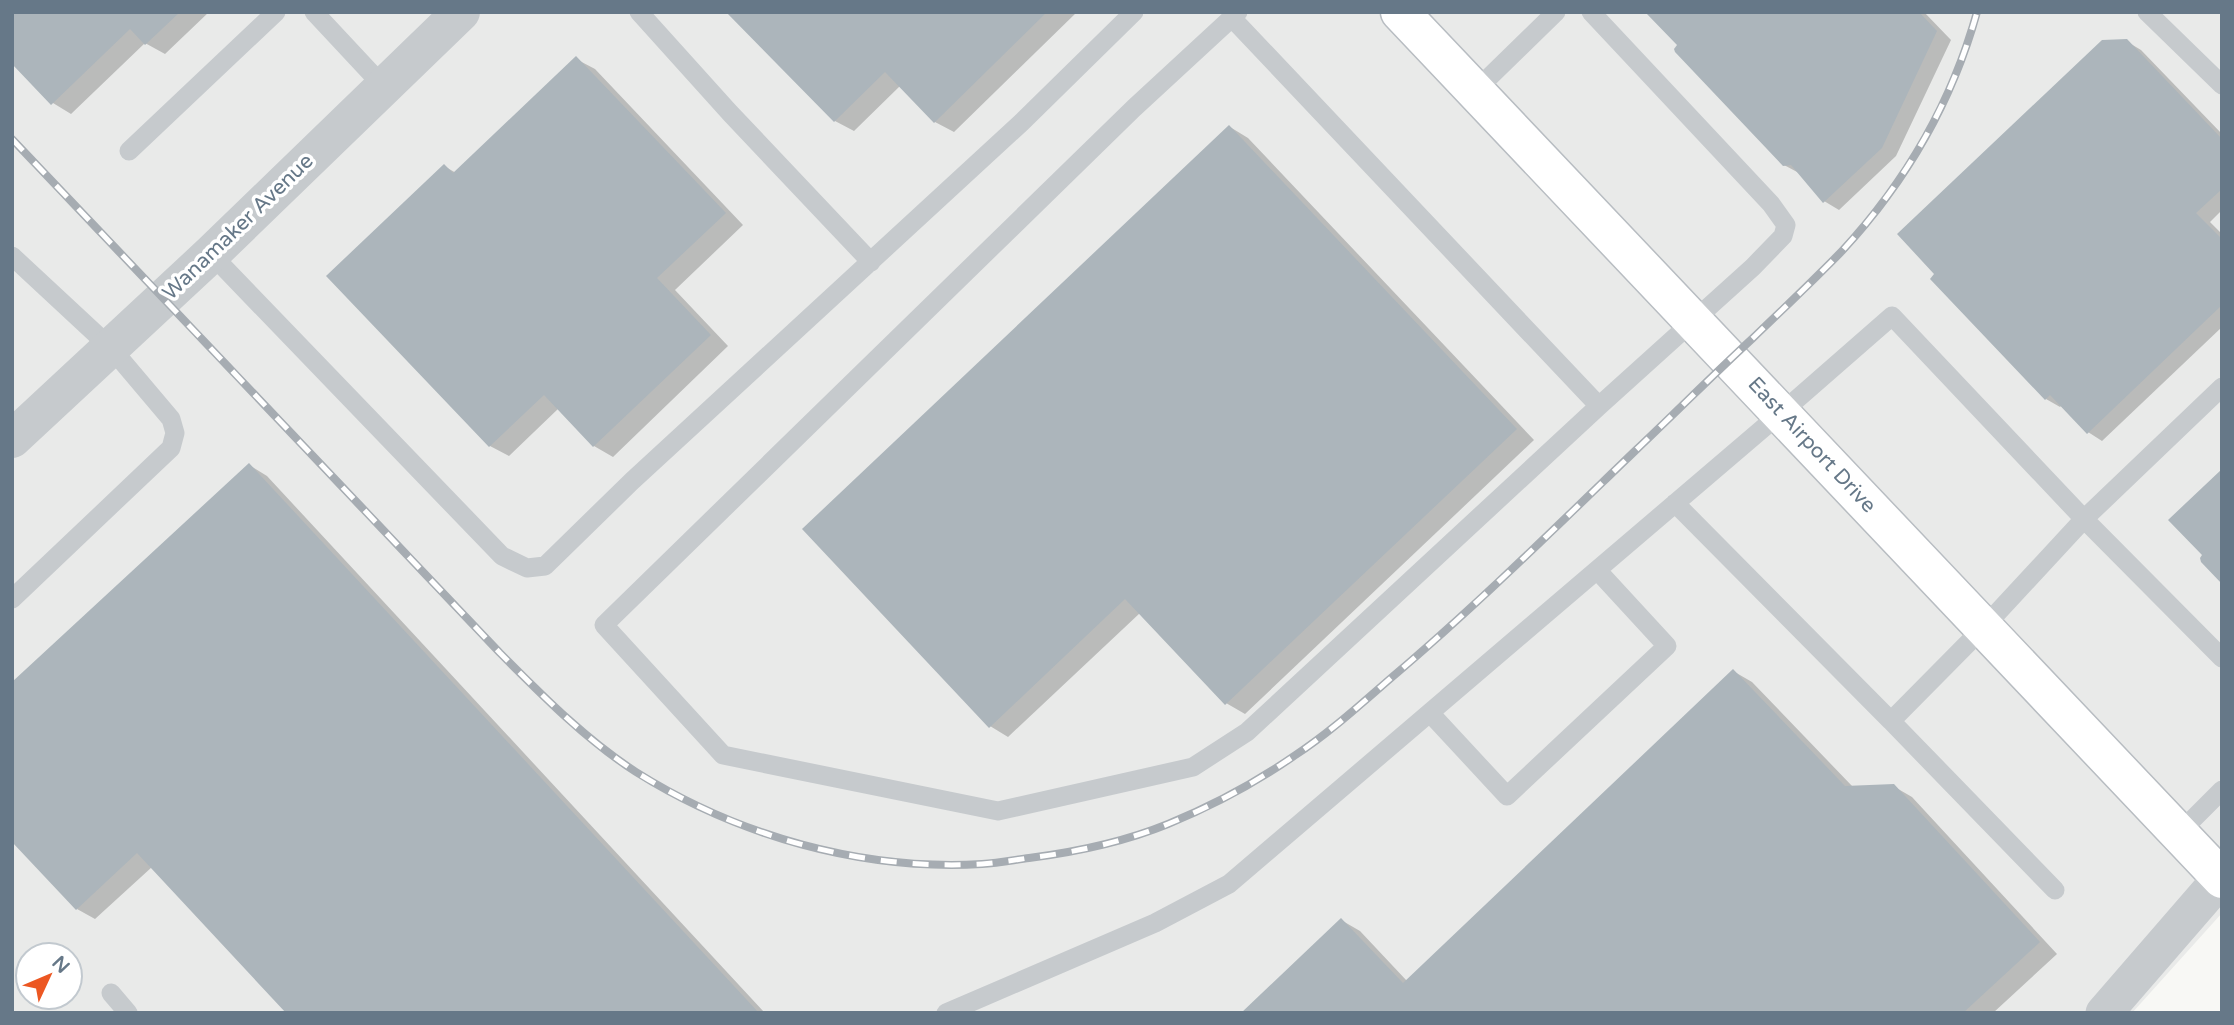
<svg xmlns="http://www.w3.org/2000/svg" width="2234" height="1025" viewBox="0 0 2234 1025" font-family="'Varela Round',sans-serif">
<rect width="100%" height="100%" fill="#f8f8f5"/>
<path fill="#e9eae9" fill-rule="evenodd" d="M12 12H2218L2222 16V913L2132 1013H12ZM28 955H70V997H28Z"/>
<path fill="#0003" d="M12 12H209L165 54 145 43 71 114 53 103Z
M729 12H1077L954 132 935 122 900 86 854 131 835 121Z
M1647 12H1924L1951 40 1896 156 1839 210 1824 201 1799 173 1784 165 1679 45Z
M2126 41 2141 50 2222 134V210L2210 222 2222 234V327L2102 441 2088 432 2062 405 2060 407 2046 399Z
M576 59 595 69 743 225 675 290 728 346 613 457 594 446 559 408 509 456 490 446 444 166 456 173Z
M1230 127 1248 138 1534 440 1245 714 1226 703 1140 613 1008 737 990 726Z
M249 465 267 476 765 1013H288L152 867 95 919 77 909Z
M1733 671 1752 682 1853 787 1893 786 1912 797 2057 954 1993 1013H1244L1341 920 1360 931 1407 981Z"/>
<path fill="#acb5bb" d="M12 12H180L145 45 130 29 51 105 12 64Z
M726 12H1047L934 123 885 72 834 122Z
M1645 12H1919L1937 31 1882 148 1823 203 1791 165 1783 166 1675 52 1674 49 1677 45Z
M2127 39 2222 139V189L2196 213 2222 239V305L2087 434 2050 395 2045 400 1930 279 1934 274 1897 234 2102 40Z
M576 56 726 213 657 278 711 335 593 447 544 395 489 447 326 276 444 164 453 173Z
M1229 125 1517 429 1225 705 1125 599 989 728 802 529Z
M249 463 759 1013H286L137 853 76 910 12 842V682Z
M2222 469V584L2201 562 2200 558 2202 555 2168 520Z
M1733 669 1845 786 1894 784 2040 942 1963 1013H1241L1341 918 1403 983Z"/>
<g fill="none" stroke-linecap="round" stroke-linejoin="round">
<g stroke="#b8bdc2" stroke-width="41">
<path id="secondary" d="M1400 12 2222 879"/>
</g>
<path stroke="#c6cacd" stroke-width="19" d="M314 12 384 87
M639 12 730 113 871 262
M1238 12 1134 108 604 625 723 755 998 811 1193 767 1247 732 1599 406 1753 267 1783 236 1786 225 1771 204 1591 12
M2147 12 2222 85
M1232 18 1599 406
M1475 91 1556 12
M129 151 276 12
M211 254 502 556 527 568 545 566 632 481 1022 122 1134 12
M12 256 111 348 171 419 175 433 171 448 12 599
M2222 387 2084 519 2222 658
M1430 713 1507 796 1667 646 1597 570
M1891 721 2055 890
M2179 833 2222 790
M111 993 128 1013
M946 1013 1155 923 1229 884 1781 413 1892 316 2084 519 1984 627 1891 721 1675 503"/>
<path stroke="#c6cacd" stroke-width="37" d="M2104 1013 2221 878"/>
<path stroke="#c6cacd" stroke-width="38" d="M12 439 211 254 461 12"/>
<use href="#secondary" stroke="#fff" stroke-width="38"/>
<g stroke="#a6acb2" stroke-width="8">
<path id="rail" d="M12 139 500 653C543 696 585 739 636 772 738 836 862 871 982 864 998 863 1014 860 1029 858 1076 852 1124 842 1168 824 1212 806 1255 783 1294 756 1328 734 1360 705 1391 678 1476 606 1555 528 1636 450 1675 413 1713 375 1753 338 1783 309 1813 281 1842 251 1905 183 1952 102 1977 12"/>
</g>
<use href="#rail" stroke="#fff" stroke-width="5" stroke-dasharray="16" stroke-linecap="butt"/>
</g>
<g text-anchor="middle" dominant-baseline="central" stroke-width="7" stroke-linejoin="round" paint-order="stroke">
<g font-size="21" fill="#667888" stroke="#fff">
<text transform="translate(238 227) rotate(-44)">Wanamaker Avenue</text>
<text transform="translate(1812 445) rotate(47)">East Airport Drive</text>
</g>
</g>
<rect width="2234" height="1025" fill="none" stroke="#667888" stroke-width="28"/>
<g transform="translate(49 976) rotate(46)"><circle r="33" fill="#ffffff" stroke="#c2c9cf" stroke-width="2"/>
<path d="M0-5L12 26L0 18L-12 26Z" fill="#ec5722"/>
<text y="-10" font-size="19" font-weight="bold" text-anchor="middle" fill="#667888">N</text>
</g>
</svg>
